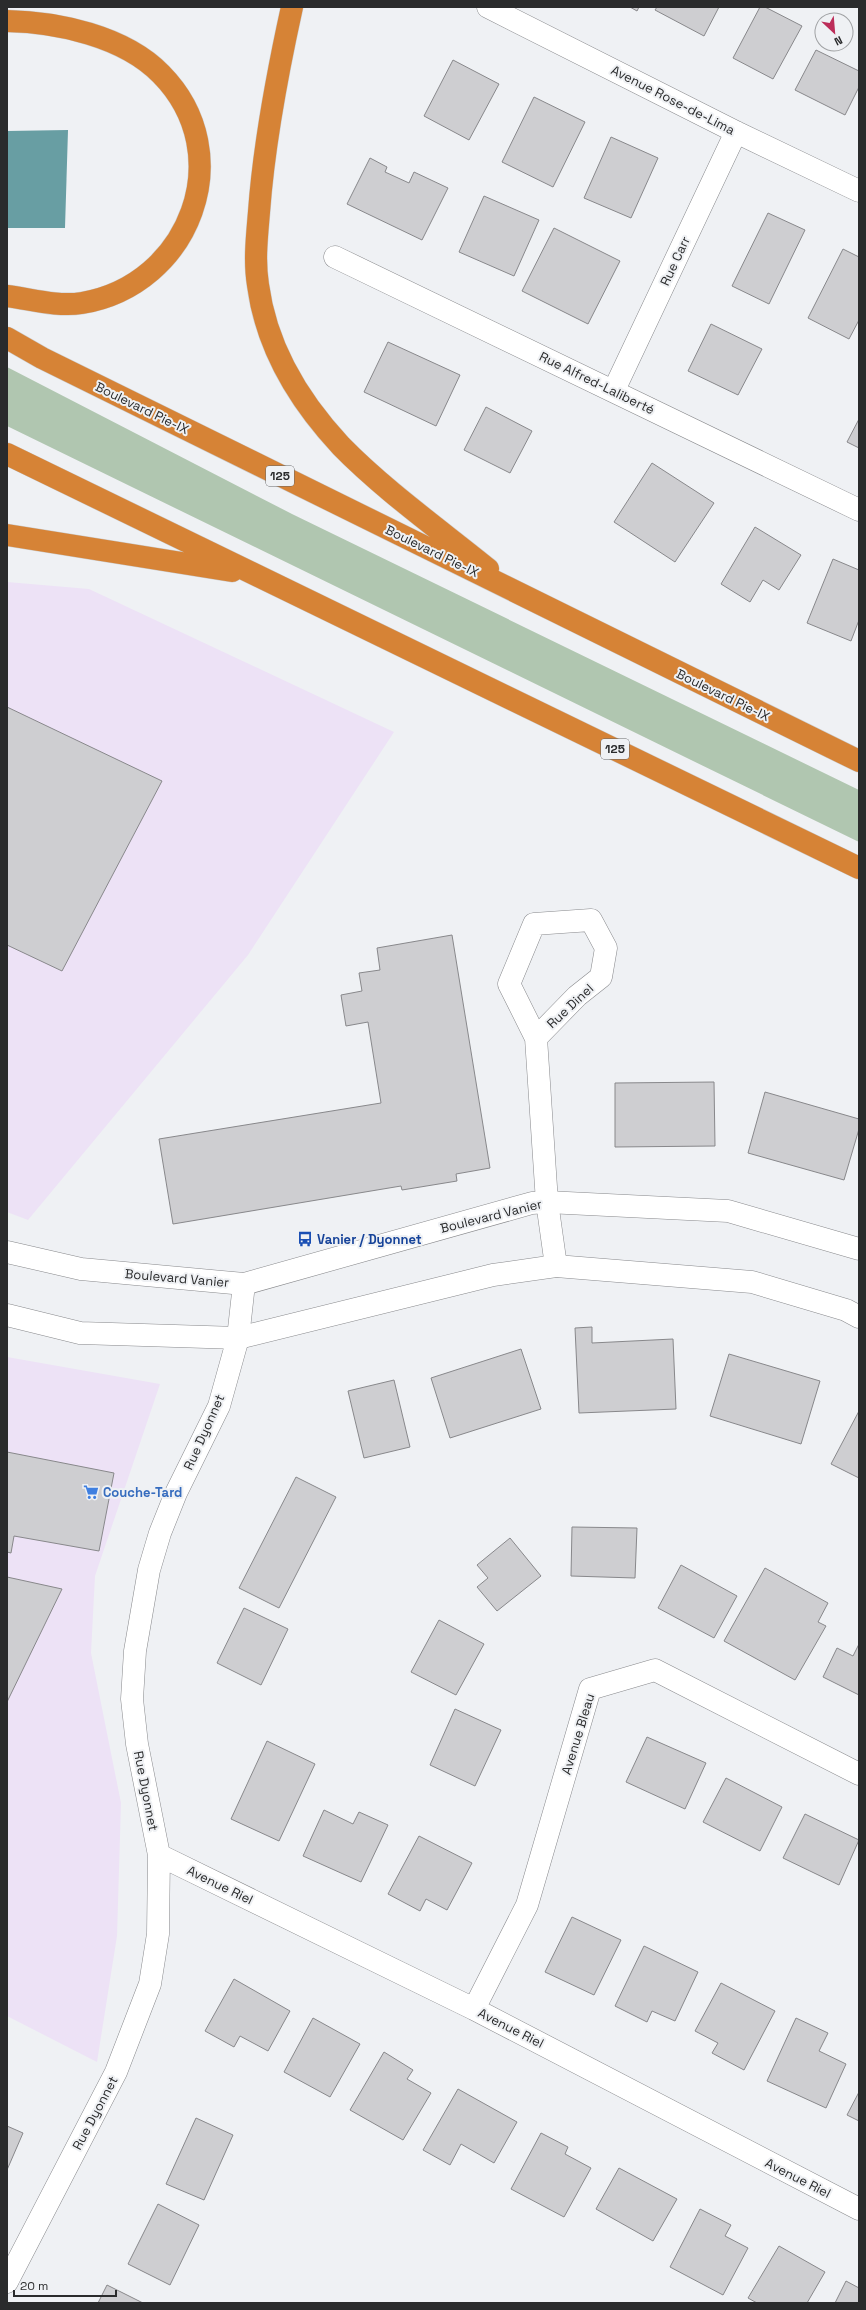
<svg xmlns="http://www.w3.org/2000/svg" width="866" height="2310" viewBox="0 0 866 2310" font-family="'Space Grotesk',sans-serif">
<rect width="100%" height="100%" fill="#eff1f4"/>
<path fill="#ede2f6" d="M7 582 89 589 394 732 248 955 28 1220 7 1212Z
M7 1357 160 1384 95 1576 91 1653 121 1803 117 1936 97 2062 7 2016Z"/>
<path fill="#b0c6b0" d="M7 367 292 514 859 790V842L7 426Z"/>
<path fill="#689ea3" d="M68 130 65 228H7V131Z"/>
<path fill="#ceced1" stroke="#88888b" d="M630 7H639L637 11Z
M657 7H719L704 36 655 10Z
M760 7H765L802 26 773 79 733 58Z
M816 50 859 71V87L845 115 795 90Z
M453 60 499 84 469 140 424 116Z
M534 97 585 122 553 187 502 162Z
M611 137 658 158 631 218 584 198Z
M370 158 387 167 385 172 409 183 414 172 448 188 422 240 347 204Z
M484 196 539 220 514 276 459 252Z
M768 213 805 230 769 304 732 286Z
M554 228 620 261 588 324 522 291Z
M843 249 859 257V320L849 339 808 318Z
M711 324 762 349 738 395 688 371Z
M388 342 460 375 436 426 364 392Z
M486 407 532 431 510 473 464 450Z
M859 419V448L847 442Z
M652 463 714 503 675 562 614 522Z
M755 527 801 555 779 590 763 580 750 602 721 584Z
M833 559 859 570V620L851 641 807 623Z
M7 707 162 781 62 971 7 945Z
M452 935 490 1168 456 1174 457 1181 402 1190 401 1186 173 1224 159 1139 381 1103 368 1022 346 1026 341 995 362 991 359 973 380 970 377 948Z
M714 1082 715 1146 615 1147V1083Z
M765 1092 859 1119V1129L844 1180 748 1153Z
M592 1327V1343L673 1339 676 1409 579 1413 575 1328Z
M521 1349 541 1409 450 1438 431 1378Z
M729 1354 820 1381 801 1444 710 1416Z
M394 1380 410 1447 364 1458 348 1391Z
M859 1411V1478L831 1464Z
M7 1452 114 1473 99 1551 14 1536 11 1553 7 1552Z
M296 1477 336 1497 279 1608 239 1588Z
M572 1527 637 1528 635 1578 571 1576Z
M510 1538 541 1576 497 1611 477 1587 488 1578 477 1565Z
M681 1565 737 1596 714 1638 658 1608Z
M765 1568 828 1603 818 1622 826 1626 795 1680 724 1641Z
M7 1577 62 1589 7 1702Z
M244 1608 288 1629 261 1685 217 1663Z
M439 1620 484 1644 456 1695 411 1672Z
M859 1644V1695L823 1677 837 1648 853 1656Z
M455 1709 501 1730 475 1786 430 1765Z
M647 1737 706 1763 685 1809 626 1782Z
M267 1741 315 1764 279 1841 231 1819Z
M726 1778 782 1807 760 1851 703 1822Z
M324 1810 353 1824 359 1812 388 1825 361 1882 303 1856Z
M805 1814 859 1840 839 1885 783 1858Z
M419 1836 472 1863 447 1910 426 1899 420 1911 388 1894Z
M572 1917 621 1940 594 1995 545 1972Z
M644 1946 698 1972 675 2021 652 2011 647 2022 615 2006Z
M234 1979 290 2011 268 2051 240 2036 234 2047 205 2031Z
M721 1983 775 2011 744 2070 712 2053 718 2043 695 2031Z
M313 2018 360 2044 330 2097 284 2072Z
M796 2018 828 2033 819 2051 846 2064 826 2108 767 2081Z
M384 2052 413 2070 407 2079 431 2093 403 2140 350 2110Z
M458 2089 517 2122 494 2163 461 2144 450 2165 423 2150Z
M859 2092V2121L847 2115Z
M196 2118 233 2135 204 2200 166 2184Z
M7 2126 23 2133 7 2170Z
M541 2133 568 2147 565 2154 591 2168 564 2217 511 2189Z
M619 2168 677 2199 653 2241 596 2209Z
M158 2204 199 2225 170 2285 128 2264Z
M700 2209 731 2225 725 2236 748 2248 723 2295 670 2267Z
M779 2246 825 2272 807 2303H757L748 2298Z
M846 2281 859 2288V2303H835Z
M107 2285 143 2303H98Z"/>
<g fill="none" stroke-linecap="round" stroke-linejoin="round">
<g stroke="#88898c" stroke-width="23">
<path id="street" d="M488 7 736 132 859 191
M335 257 859 510
M614 390 736 132
M536 1038 577 996 601 977 606 948 591 920 534 924 509 984 536 1038 547 1202 556 1266
M159 1855 474 2009 859 2209
M474 2009 527 1905 590 1689 655 1670 859 1774
M7 2282 116 2072 150 1984 158 1934 159 1855 137 1744 132 1699 135 1651 149 1570 160 1533 176 1493 219 1406 238 1338 244 1284"/>
</g>
<g stroke="#88898c" stroke-width="23">
<path id="secondary" d="M7 1252 81 1269 244 1284 532 1203 547 1202 728 1211 859 1249
M7 1315 80 1333 238 1338 493 1275 556 1266 752 1282 846 1310 859 1317"/>
</g>
<g stroke="#ccc" stroke-width="23">
<path id="highway" d="M292 7C277 75 264 143 259 212 257 236 254 261 258 285 266 346 299 401 341 446 384 490 440 530 488 569
M7 21C57 22 124 36 161 74 240 154 190 285 82 303 57 307 31 299 7 296
M7 338 42 358 859 761
M7 454 859 868
M7 535 232 571"/>
</g>
<use href="#street" stroke="#fff" stroke-width="22"/>
<use href="#secondary" stroke="#fff" stroke-width="22"/>
<use href="#highway" stroke="#d68336" stroke-width="22"/>
</g>
<defs>
<g id="bus-bare" transform="scale(1.2)"><path d="M-5-6H5V4H4V6H2V4H-2V6H-4V4H-5ZM-3.5-4V0h7V-4ZM-3.5 1.2v1.5H-2V1.2ZM2 1.2v1.5H3.5V1.2Z" fill="#1a4fb4" stroke="#eff1f4" stroke-width="2.5" paint-order="stroke"/></g>
<g id="supermarket-bare" transform="scale(1.2)"><path d="M-6-5.5h2.5l.6 2H6L4.5 2H-2.5L-4.4-4H-6ZM-1.5 3.2a1.3 1.3 0 1 0 .1 0ZM3 3.2a1.3 1.3 0 1 0 .1 0Z" fill="#3f7fe0" stroke="#eff1f4" stroke-width="2.5" paint-order="stroke"/></g>
</defs>
<g fill-rule="evenodd">
<use href="#bus-bare" x="305" y="1239"/>
<use href="#supermarket-bare" x="91" y="1492"/>
</g>
<g text-anchor="middle" dominant-baseline="central" stroke-width="4" stroke-linejoin="round" paint-order="stroke">
<g fill="#eff1f4" stroke="#656668" stroke-width="1">
<rect x="266" y="466" width="28" height="20" rx="3"/>
<rect x="601" y="739" width="28" height="20" rx="3"/>
</g>
<g font-size="12" font-weight="bold" fill="#2a2b2c">
<text x="280" y="476">125</text>
<text x="615" y="749">125</text>
</g>
<g font-size="13" fill="#2a2b2c" stroke="#eff1f4">
<text transform="translate(673 100) rotate(27)">Avenue Rose-de-Lima</text>
<text transform="translate(675 261) rotate(-65)">Rue Carr</text>
<text transform="translate(597 383) rotate(26)">Rue Alfred-Laliberté</text>
<text transform="translate(142 408) rotate(26)">Boulevard Pie-IX</text>
<text transform="translate(432 551) rotate(26)">Boulevard Pie-IX</text>
<text transform="translate(723 695) rotate(26)">Boulevard Pie-IX</text>
<text transform="translate(570 1006) rotate(-43)">Rue Dinel</text>
<text transform="translate(491 1216) rotate(-14)">Boulevard Vanier</text>
<text transform="translate(177 1278) rotate(5)">Boulevard Vanier</text>
<text transform="translate(204 1432) rotate(-66)">Rue Dyonnet</text>
<text transform="translate(578 1734) rotate(-73)">Avenue Bleau</text>
<text transform="translate(146 1791) rotate(79)">Rue Dyonnet</text>
<text transform="translate(220 1885) rotate(26)">Avenue Riel</text>
<text transform="translate(511 2028) rotate(27)">Avenue Riel</text>
<text transform="translate(95 2113) rotate(-62)">Rue Dyonnet</text>
<text transform="translate(798 2178) rotate(27)">Avenue Riel</text>
</g>
<g font-size="13" font-weight="bold" fill="#164399" stroke="#eff1f4" text-anchor="start">
<text x="317" y="1239">Vanier / Dyonnet</text>
</g>
<g font-size="13" font-weight="bold" fill="#366cbe" stroke="#eff1f4" text-anchor="start">
<text x="103" y="1492">Couche-Tard</text>
</g>
</g>
<rect width="866" height="2310" fill="none" stroke="#2a2b2c" stroke-width="16"/>
<g transform="translate(834 32) rotate(154)"><circle r="19" fill="#eff1f4" stroke="#a0a2a4"/>
<path d="M0-3L7 15L0 10L-7 15Z" fill="#bc2d59"/>
<text y="-6" font-size="11" font-weight="bold" text-anchor="middle" fill="#2a2b2c">N</text>
</g>
<path d="M14 2290v6h102v-6" fill="none" stroke="#2a2b2c" stroke-width="2"/>
<text x="20" y="2290" font-size="12" fill="#2a2b2c" stroke="#eff1f4" stroke-width="3" paint-order="stroke">20 m</text>
</svg>
